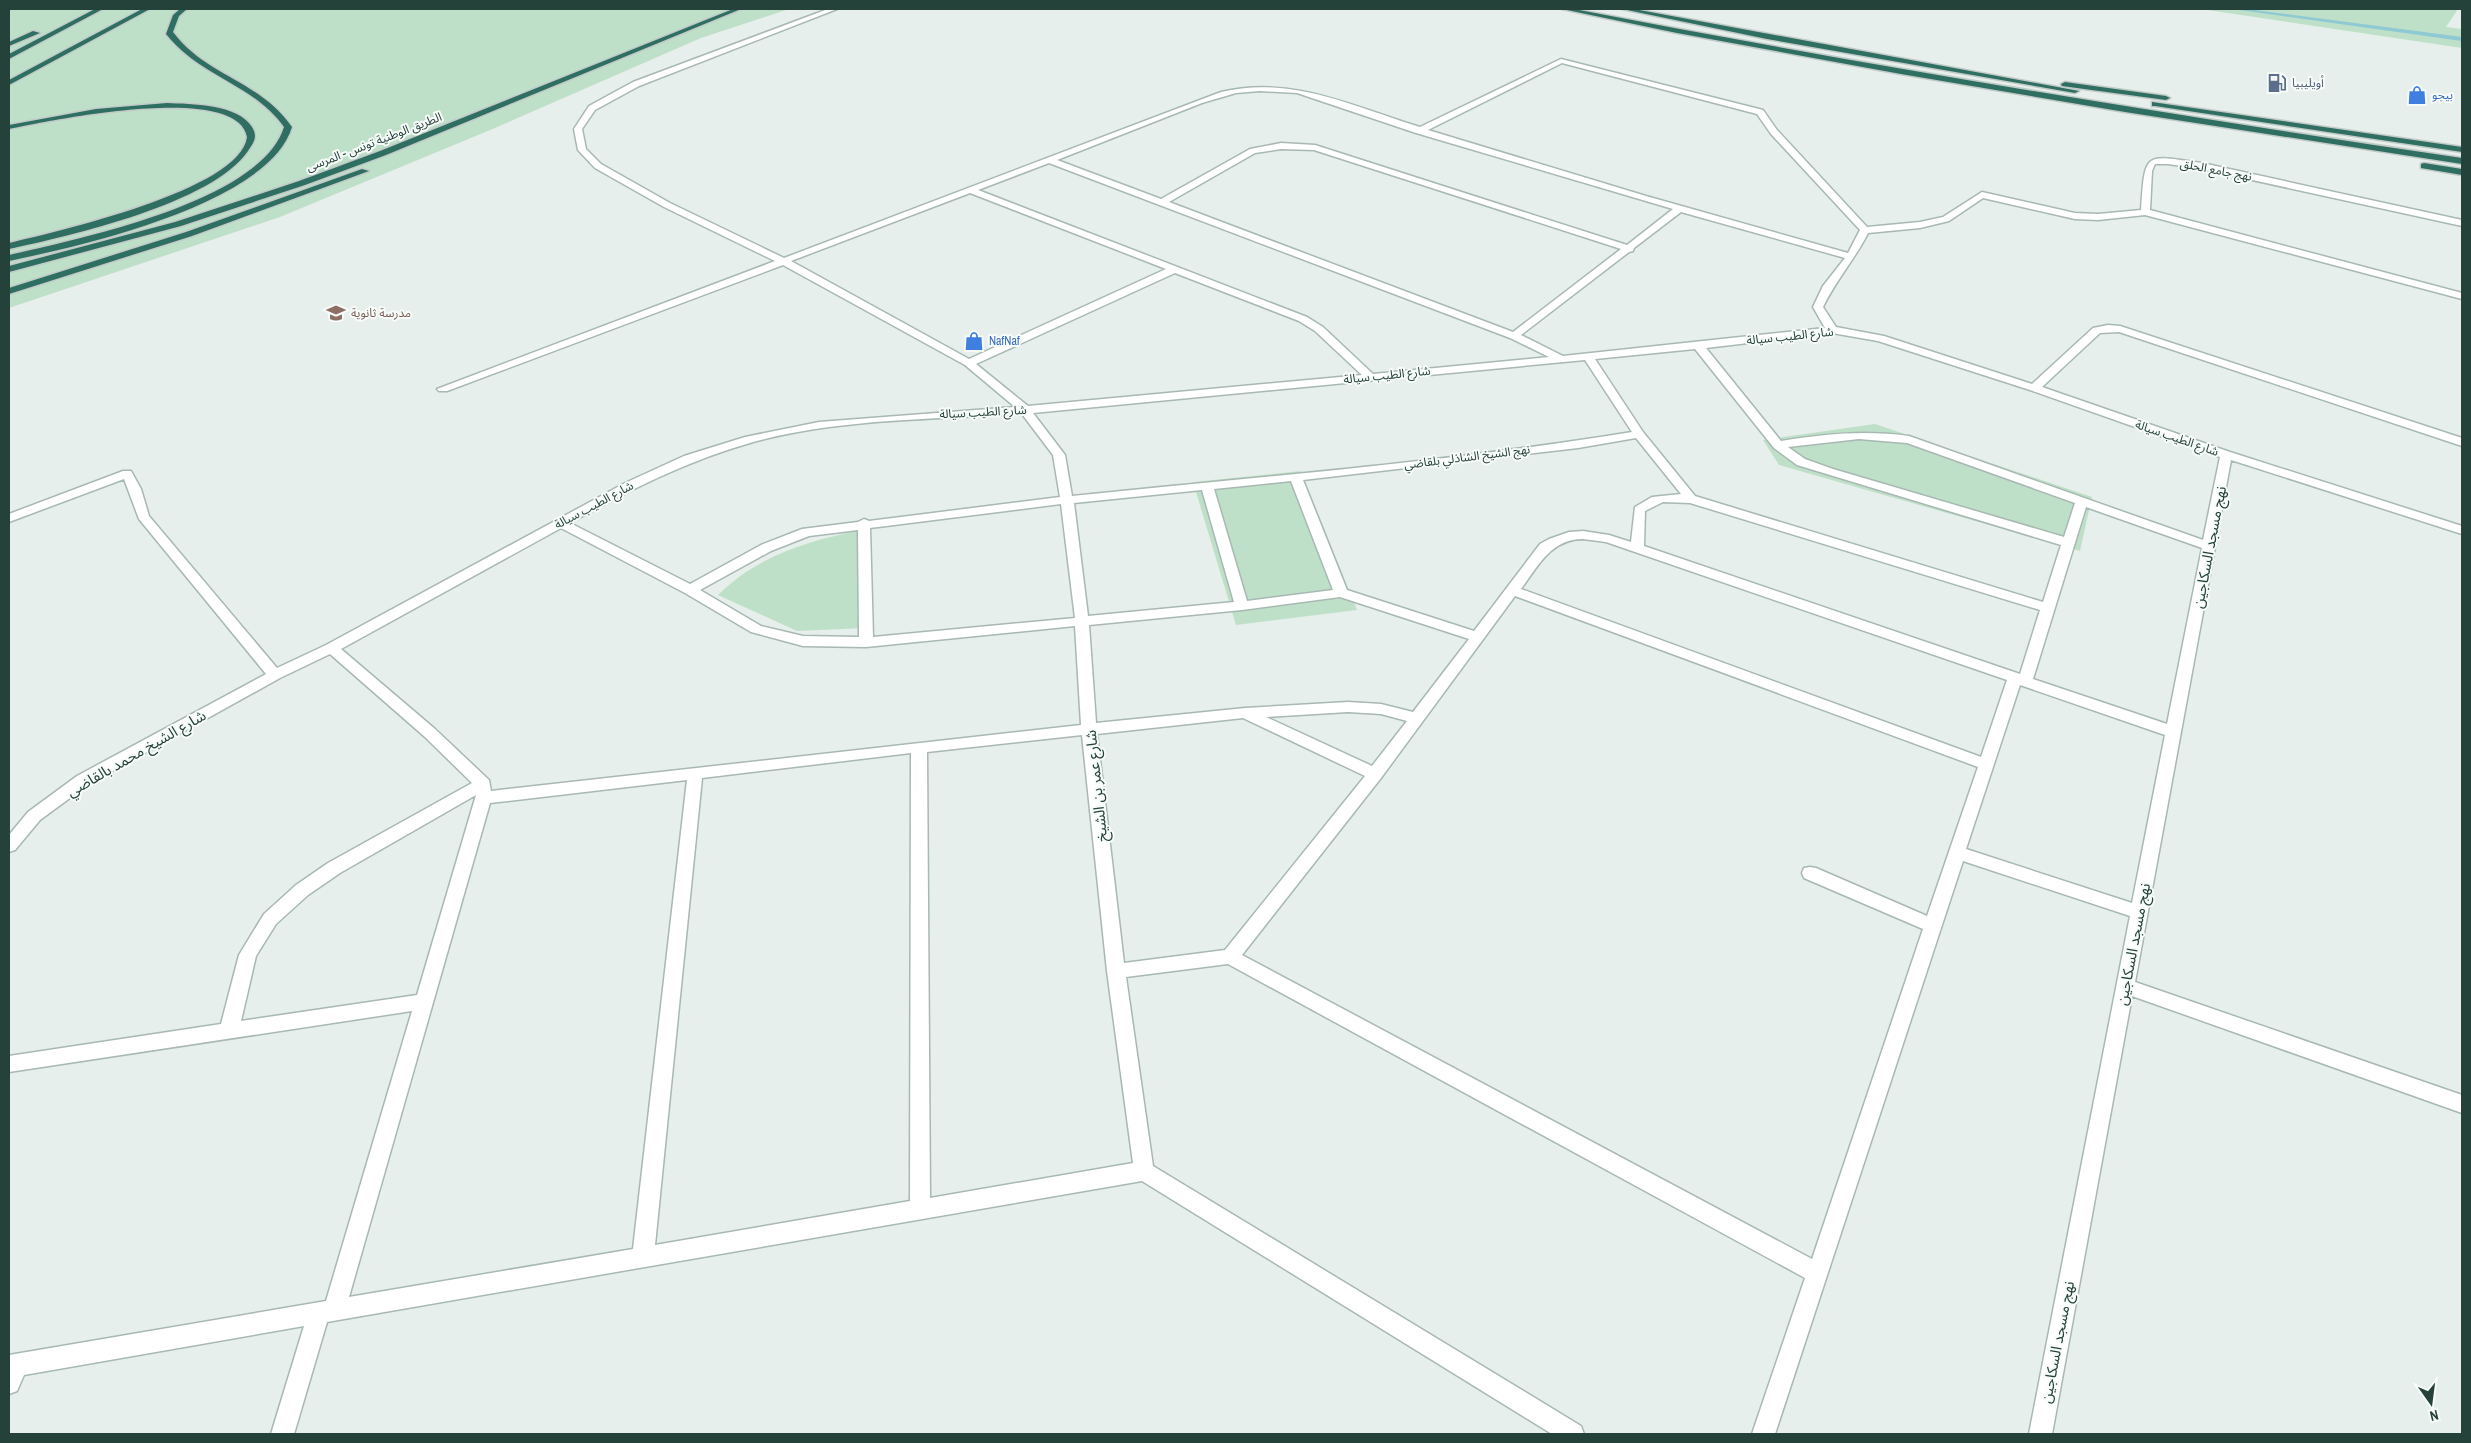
<svg xmlns="http://www.w3.org/2000/svg" width="2471" height="1443" viewBox="0 0 2471 1443" font-family="'Archivo Narrow','Noto Sans Arabic',sans-serif">
<rect width="100%" height="100%" fill="#e6efeb"/>
<path fill="#bfe0c8" d="M9 9H789L701 38 495 128 280 217 9 308Z
M2201 9H2458L2446 27 2462 29V48Z
M1875 424 2092 497 2080 551 1779 465 1763 440Z
M1301 471 1357 610 1236 625 1193 482Z
M857 531 864 628 797 631 718 595C756 557 807 541 857 531Z"/>
<g fill="none" stroke-linecap="round" stroke-linejoin="round">
<path fill="#8ec9d4" fill-rule="evenodd" d="M2232 9H2247L2462 37V41Z"/>
<g stroke="#a8b8b2" stroke-width="3">
<path id="minor" d="M828 9H837L639 86 595 110 582 129 586 149 601 164 670 203 784 258 1221 92C1291 75 1354 107 1420 127L1561 59 1763 110 1777 130 1867 227 1920 222 1943 217 1982 192 2075 213 2098 214 2141 210C2145 150 2144 155 2202 163L2462 220V226L2202 169 2168 164H2155L2152 171 2150 210 2462 293V299L2145 215 2098 220 2075 219 1983 198 1949 221 1920 228 1868 233C1855 259 1836 280 1823 307L1836 327 1884 336 2032 384 2093 328 2108 325 2120 326 2462 438V446L2119 332 2100 333 2042 387 2230 452 2462 526V534L2231 460 2135 982 2462 1095V1113L2132 996 2052 1434H2029L2130 916 1963 861 1775 1434H1752L1805 1278 1228 964 1126 977 1153 1166 1581 1426 1584 1434H1552L1142 1181 327 1322 294 1434H271L304 1326 24 1375 17 1391 9 1394V1355L326 1301 412 1011 9 1072V1056L221 1024 239 955 264 914 296 885 328 863 472 783 425 737 330 654 280 678 89 784 40 820 15 850 9 852V835L28 812 77 776 266 674 139 519 124 479 9 522V514L123 471H131L141 489 149 516 277 668 326 645 625 483 684 456 745 437 819 422 1015 407 965 365 783 265 447 391H439L437 389 775 261 664 207 595 168 578 150 574 129 589 106 633 82ZM1562 63 1757 114 1771 134 1860 230 1848 253 1646 196 1428 130ZM1260 91 1297 93 1416 133 1673 209 1627 245 1315 145 1281 143 1250 149 1161 199 1057 160 1202 103 1236 93ZM1281 149 1314 150 1621 249 1513 332 1169 202 1255 153ZM1049 163 1510 338 1549 357 1373 374 1323 327 1307 317 978 190ZM970 193 1166 269 969 359 791 261ZM1681 212 1845 258 1823 286 1813 307 1825 328 1563 356 1521 335 1629 252 1633 251 1634 248ZM1175 273 1299 321 1315 331 1362 375 1028 406 976 364ZM1832 333 1878 341 2030 390 2220 457 2203 540 1909 436C1865 430 1824 434 1781 441L1706 348ZM1695 349 1774 448 1797 465 2061 545 2043 602 1695 496 1643 432 1595 359ZM1585 360 1632 432C1447 462 1259 477 1072 496L1065 455 1033 413ZM1022 414 1053 455 1060 497 869 521 864 519 858 522 802 529 761 545 690 584 570 523C628 491 686 461 750 443 832 419 936 419 1022 414ZM1636 438 1681 494 1652 497 1635 507 1631 542 1609 535 1583 531 1569 532 1549 539 1540 544 1474 631 1347 590 1303 480 1578 448ZM1859 439 1907 443 2075 503 2064 537 1833 469 1805 459 1788 447ZM1291 481 1333 590 1247 601 1214 489ZM1202 490 1234 602 1088 616 1074 503ZM1663 502 1690 503 2040 610 2020 674 1644 546 1645 511ZM1061 504 1075 618 873 637 870 528ZM2086 507 2202 548 2167 724 2033 679ZM561 528 685 593 751 632 803 646 866 647 1075 626 1081 725 491 791 489 780 435 729 341 649ZM858 530 859 637 803 636 761 626 700 590 771 551 809 536ZM1583 539 1606 542 2007 680 1981 757 1521 589C1538 566 1551 539 1583 539ZM1515 596 1978 767 1927 916 1816 868 1810 867 1804 868 1802 873 1804 878 1923 929 1812 1259 1242 955 1381 778ZM1340 597 1469 639 1413 712 1381 704 1348 702 1245 708 1096 723 1089 625 1242 610ZM2020 685 2165 735 2132 903 1966 849ZM1348 712 1381 714 1407 721 1372 766 1266 717ZM1243 718 1365 776 1225 950 1124 963 1097 734ZM1082 735 1107 971 1133 1163 930 1198 927 752ZM911 753 910 1201 655 1245 702 778ZM687 780 633 1249 349 1297 490 803ZM476 795 417 995 241 1021 256 956 276 924 308 895 340 873Z"/>
</g>
<g stroke="#c2cac8" stroke-width="3">
<path id="highway" d="M95 9H103L9 59V54Z
M142 9H150L9 85V80Z
M180 9H187L179 16 173 32C207 77 258 79 292 127 269 204 80 246 9 261V255C77 239 261 202 284 127 252 83 200 77 166 34L173 15Z
M733 9H741L386 155 305 185 181 226 9 272V266L175 222 299 181 380 151Z
M1562 9H1574C1869 66 2165 114 2462 158V164L2125 112 1901 74 1677 33Z
M1622 9H1634L2079 91 2075 93 1767 39Z
M33 31 40 33 9 46V42Z
M2065 82 2166 96 2170 98 2166 100 2062 86 2061 84Z
M2152 102 2462 147V152L2155 106H2152Z
M167 103C191 104 238 104 252 127 258 137 254 142 248 151 213 203 70 236 9 249V243C55 232 241 190 247 137 237 81 47 121 9 129V125L96 109Z
M2424 163 2462 169V175L2421 168V164Z
M362 169 369 171 192 236 9 294V288L186 232Z"/>
</g>
<use href="#minor" fill="#fff" fill-rule="evenodd"/>
<use href="#highway" fill="#2f6f62" fill-rule="evenodd"/>
</g>
<defs>
<g id="fuel-bare" transform="scale(1.5)"><path d="M-5.5-6h7V0h2V4h1.3V-2.5L3-4.5l.8-.8L6-3V5H2.5V1h-1V6h-7ZM-4.2-4.7v3.2H.2V-4.7Z" fill="#5c6f8a" stroke="#f7fbf9" stroke-width="2.5" paint-order="stroke"/></g>
<g id="shop-bare" transform="scale(1.5)"><path d="M-5-2.5h2.3a2.7 3.5 0 0 1 5.4 0H5L5.5 6h-11ZM-1.5-2.5h3a1.5 2.3 0 0 0-3 0Z" fill="#3f7fe0" stroke="#f7fbf9" stroke-width="2.5" paint-order="stroke"/></g>
<g id="school-bare" transform="scale(1.5)"><path d="M0-5L7-2L0 1L-7-2ZM-4 1L0 2.5L4 1V4Q0 6-4 4Z" fill="#8d6e63" stroke="#f7fbf9" stroke-width="2.5" paint-order="stroke"/></g>
</defs>
<g fill-rule="evenodd">
<use href="#fuel-bare" x="2277" y="83"/>
<use href="#shop-bare" x="2417" y="95"/>
<use href="#school-bare" x="336" y="313"/>
<use href="#shop-bare" x="974" y="341"/>
</g>
<g text-anchor="middle" dominant-baseline="central" stroke-width="4" stroke-linejoin="round" paint-order="stroke">
<g font-size="12" fill="#4e5e75" stroke="#f7fbf9" text-anchor="start">
<text x="2292" y="83">أويليبيا</text>
</g>
<g font-size="12" fill="#366cbe" stroke="#f7fbf9" text-anchor="start">
<text x="2432" y="95">بيجو</text>
<text x="989" y="341">NafNaf</text>
</g>
<g font-size="12" fill="#24423a" stroke="#f7fbf9">
<text transform="translate(374 142) rotate(-21)">الطريق الوطنية تونس - المرسى</text>
<text transform="translate(2216 170) rotate(11)">نهج جامع الحلق</text>
<text transform="translate(1790 336) rotate(-6)">شارع الطيب سيالة</text>
<text transform="translate(1387 375) rotate(-6)">شارع الطيب سيالة</text>
<text transform="translate(983 412) rotate(-3)">شارع الطيب سيالة</text>
<text transform="translate(2177 438) rotate(19)">شارع الطيب سيالة</text>
<text transform="translate(1467 457) rotate(-7)">نهج الشيخ الشاذلي بلقاضي</text>
<text transform="translate(594 505) rotate(-28)">شارع الطيب سيالة</text>
</g>
<g font-size="12" fill="#785e54" stroke="#f7fbf9" text-anchor="start">
<text x="351" y="313">مدرسة ثانوية</text>
</g>
<g font-size="15" fill="#24423a" stroke="#f7fbf9">
<text transform="translate(2209 547) rotate(-79)">نهج مسجد السكاجين</text>
<text transform="translate(136 753) rotate(-30)">شارع الشيخ محمد بالقاضي</text>
<text transform="translate(1096 786) rotate(-96)">شارع عمر بن الشيخ</text>
<text transform="translate(2133 944) rotate(-79)">نهج مسجد السكاجين</text>
<text transform="translate(2057 1342) rotate(-79)">نهج مسجد السكاجين</text>
</g>
</g>
<rect width="2471" height="1443" fill="none" stroke="#24423a" stroke-width="20"/>
<g transform="translate(2431 1403) rotate(166)" stroke="#f7fbf9" stroke-width="4" paint-order="stroke">
<path d="M0-4L9 19L0 12L-9 19Z" fill="#24423a"/>
<text y="-8" font-size="14" font-weight="bold" text-anchor="middle" fill="#24423a">N</text>
</g>
</svg>
